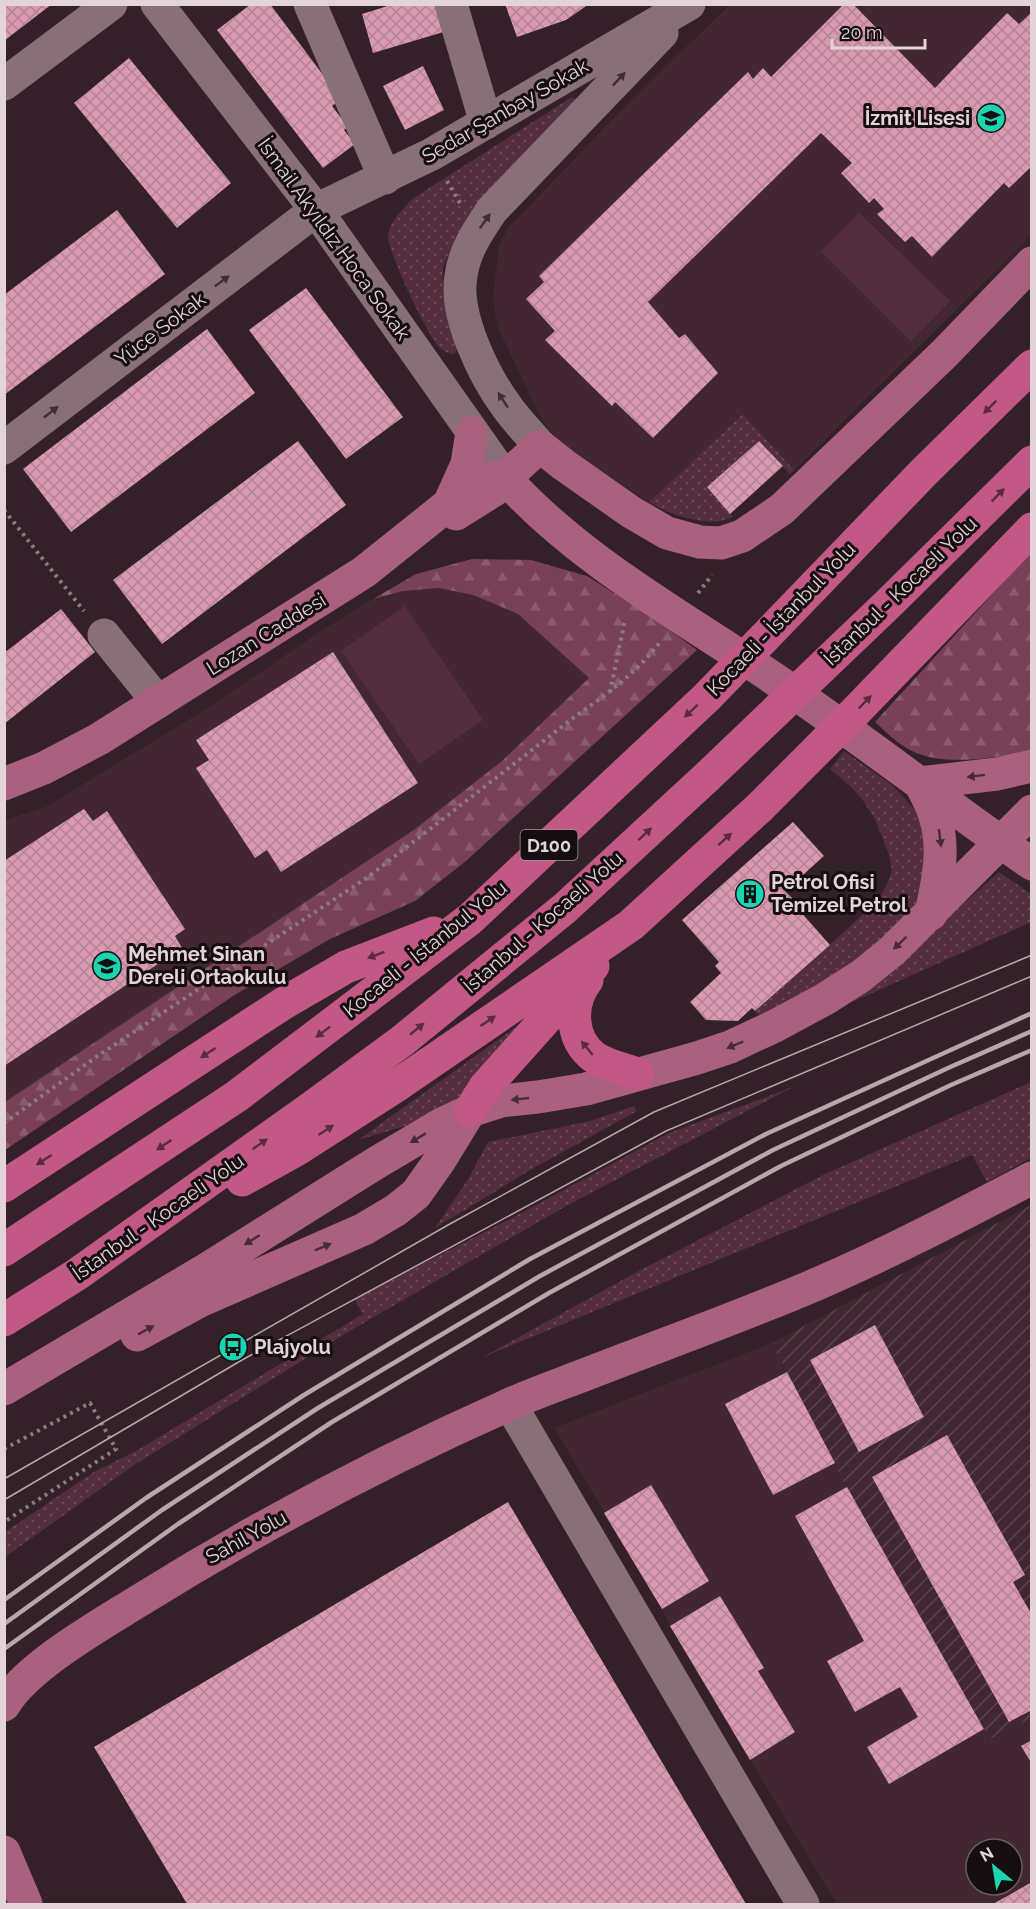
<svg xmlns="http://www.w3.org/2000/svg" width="1036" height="1909" viewBox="0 0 1036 1909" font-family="Raleway,sans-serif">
<defs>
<pattern id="industrial-furrows" width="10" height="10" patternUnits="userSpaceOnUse" patternTransform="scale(1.5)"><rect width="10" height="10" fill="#422732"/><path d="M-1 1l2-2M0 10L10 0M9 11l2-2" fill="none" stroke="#5d454f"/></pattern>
<pattern id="green-dots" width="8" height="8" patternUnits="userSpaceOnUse" patternTransform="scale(1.5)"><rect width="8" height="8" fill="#542e3e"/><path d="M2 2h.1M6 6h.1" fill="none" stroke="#6c4b59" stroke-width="1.8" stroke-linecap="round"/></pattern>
<pattern id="forest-firs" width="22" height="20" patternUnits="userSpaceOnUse" patternTransform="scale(1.5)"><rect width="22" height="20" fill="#784157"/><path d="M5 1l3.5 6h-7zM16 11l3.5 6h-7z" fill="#8b5c6e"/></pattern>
<pattern id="building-cross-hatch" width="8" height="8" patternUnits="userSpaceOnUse" patternTransform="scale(1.5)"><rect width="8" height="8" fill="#d899b1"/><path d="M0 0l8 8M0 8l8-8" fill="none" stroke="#b38395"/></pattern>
</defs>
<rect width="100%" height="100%" fill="#342028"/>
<path fill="#422732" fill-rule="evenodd" d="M730 5H1031V236L794 470 743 414 649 502 566 447 549 430 538 412 500 332 495 314 493 297 499 246 508 228 640 91Z
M439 588 473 595 518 614 589 678 502 761 415 829 5 1102V820L46 807 211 706 324 629 373 599 403 591Z
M772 1343 847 1488 984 1729 988 1740 1031 1718V1904H837L670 1626 662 1609 554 1428ZM976 1849H1012V1885H976Z"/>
<path fill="url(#industrial-furrows)" d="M1031 1205V1718L988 1740 984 1729 847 1488 772 1343Z"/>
<path fill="url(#green-dots)" d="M572 97 577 100 478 207 457 234 443 267V295L448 322 458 348 454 354C447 354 442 350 438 346 426 332 389 254 388 237 388 223 403 209 412 199Z
M743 414 794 470 790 474 759 441 707 487 733 517C729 519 723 521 719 521 698 524 666 513 649 502Z
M844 751 892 785 921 816 928 892 874 949 763 1020 755 1011 830 945 876 902 885 888 892 871 889 855 875 819 862 799 850 786 830 769Z
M999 872 1031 894V922L852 1002Z
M537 1012 467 1100 412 1124 358 1140Z
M1031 1082V1158L987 1182 972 1155 481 1358 637 1272 823 1175Z
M793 1087 566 1206 348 1332 134 1465 5 1557V1532L94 1472 136 1451 363 1314 354 1299 512 1218 669 1133Z
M634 1106 637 1111 532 1169 435 1228 467 1181 488 1142 590 1121Z"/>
<path fill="url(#forest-firs)" d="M1031 552V750C999 758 943 767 912 751 898 744 887 733 875 722Z
M472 559 531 560 587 576 653 618 697 650 466 861 415 901 330 939 236 994 5 1150V1102L415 829 502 761 589 678 518 614 473 595 439 588 403 591 373 599 416 574Z"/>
<path fill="#542e3e" d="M859 213 950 301 911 341 821 251Z
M405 606 483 720 419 764 341 651Z"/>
<path fill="url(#building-cross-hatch)" d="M4 4H52L4 41Z
M251 4H270L341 99 332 106 348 127 344 130 355 144 323 168 217 30Z
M394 4H439L447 31 373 53 362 14Z
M505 4H589L566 20 517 37Z
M844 4H853L935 88 1007 13 1019 24 1032 12V166L1009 188 1004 183 932 257 912 236 905 242 877 214 884 209 874 198 869 203 841 173 852 163 821 133 648 302 679 338 685 334 718 373 653 438 615 402 612 406 545 340 555 331 526 299 544 282 539 276 748 72 753 79 763 68 771 77Z
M129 58 231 183 177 228 74 103Z
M423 66 444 110 405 130 383 86Z
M117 210 165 274 4 395V295Z
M306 288 403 417 346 459 249 330Z
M207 329 255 393 71 532 23 469Z
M298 441 346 505 162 644 113 580Z
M759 441 783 466 730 514 707 487Z
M61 609 95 652 4 724V653Z
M333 652 418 783 281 872 267 850 255 858 196 768 209 760 196 740Z
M84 809 93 821 107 811 185 929 175 936 182 948 4 1066V861Z
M793 822 824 856 785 891 792 898 790 900 830 945 755 1011 752 1008 738 1021 706 1020 690 1002 721 973 715 966 719 962 682 920Z
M875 1325 924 1417 859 1452 810 1360Z
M787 1372 835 1463 773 1495 725 1404Z
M947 1435 1025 1575 1013 1582 1032 1615V1710L1009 1722 872 1477Z
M651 1485 709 1581 662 1609 604 1513Z
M847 1487 984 1729 889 1784 867 1747 918 1717 900 1687 855 1712 827 1661 864 1641 795 1516Z
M508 1502 746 1904H187L94 1747Z
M720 1596 764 1668 758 1671 795 1732 750 1760 670 1626Z
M1032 1740V1764L1021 1746Z
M1032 1882V1904H993Z"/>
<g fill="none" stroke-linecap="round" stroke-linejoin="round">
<path stroke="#8c7b81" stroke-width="4" stroke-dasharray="3 4.5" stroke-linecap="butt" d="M447 181 460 203
M4 510 84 611
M698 593 712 575
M610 692 625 620
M4 1123 96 1057 368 877 577 715C608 694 638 671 661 641
M4 1449 90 1403 116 1449 4 1522"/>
<path stroke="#886f78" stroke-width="33" d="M157 4 316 210 505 478
M310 4 385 178
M451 4 486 123
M4 84 111 4
M540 446C529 433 517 421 507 407 484 376 454 315 461 276 464 251 478 231 492 210L662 33
M4 448 316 210 432 154 689 4
M104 635 158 702
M510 1404 803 1904"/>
<path stroke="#aa6180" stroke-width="33" d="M484 481 493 477 505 478C580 561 682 616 773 678 861 738 945 804 1032 864
M456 514 499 487 505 478 540 446 564 465 631 512 667 533 700 542 721 543 742 536 782 509 944 354 1032 263
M4 784 44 768 99 739 364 572 449 504 467 464 472 432
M931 914C938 880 946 847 934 813 931 803 925 793 920 783L997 774 1032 766
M137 1335 200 1301 364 1229 396 1210 416 1194 440 1160 470 1111
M4 1389 207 1269 376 1163 442 1124 470 1111 501 1101 538 1097 586 1089 697 1058 730 1047 775 1026 825 999 861 976 892 951 1032 811
M4 1705C26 1667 100 1625 137 1602 256 1528 379 1462 508 1405 532 1394 558 1385 584 1375 661 1345 740 1317 817 1284 891 1252 961 1215 1032 1178
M4 1852 26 1904"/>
<path stroke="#c15886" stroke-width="33" d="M587 980C569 1003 570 1039 594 1057 607 1066 624 1069 638 1074
M470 1111 485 1087 593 966
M242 1180 296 1150 399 1084 631 925 759 808 854 713 1032 529
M4 1186 284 1003 346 967 434 933
M4 1250 237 1096 470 919 707 697 924 472 1032 366
M4 1320 76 1275 311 1108 402 1041 565 908 708 776 888 604 1032 462"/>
<path stroke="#b7a7ac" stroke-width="1.5" d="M4 1479 448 1225 654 1112 1032 955
M4 1500 242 1360 666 1131 1032 976"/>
<path stroke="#b7a7ac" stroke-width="4.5" d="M4 1600 146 1498 304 1395 530 1259 766 1134 1032 1013
M4 1624 162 1510 318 1408 540 1276 773 1150 948 1068 1032 1031
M4 1649 178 1524 332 1422 549 1293 781 1166 951 1085 1032 1050"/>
</g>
<defs><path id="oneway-solid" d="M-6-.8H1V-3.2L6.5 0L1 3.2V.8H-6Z" transform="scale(1.5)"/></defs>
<g fill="#3e2f34">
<use href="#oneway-solid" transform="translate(619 79) rotate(-47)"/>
<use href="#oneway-solid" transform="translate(485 221) rotate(-55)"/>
<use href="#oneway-solid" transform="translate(222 281) rotate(-37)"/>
<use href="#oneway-solid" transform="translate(503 400) rotate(-123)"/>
<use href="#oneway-solid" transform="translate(51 412) rotate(-38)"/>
</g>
<g fill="#5a2b3f">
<use href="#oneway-solid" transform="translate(990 407) rotate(135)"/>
<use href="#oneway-solid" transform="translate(998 495) rotate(-45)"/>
<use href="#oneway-solid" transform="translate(865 702) rotate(-46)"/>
<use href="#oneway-solid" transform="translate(691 711) rotate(137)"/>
<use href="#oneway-solid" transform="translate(645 834) rotate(-43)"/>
<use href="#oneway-solid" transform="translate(725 839) rotate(-42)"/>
<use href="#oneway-solid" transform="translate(376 955) rotate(159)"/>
<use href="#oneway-solid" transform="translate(488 1021) rotate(-34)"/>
<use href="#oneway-solid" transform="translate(417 1029) rotate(-39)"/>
<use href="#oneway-solid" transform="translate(323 1032) rotate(143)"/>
<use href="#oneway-solid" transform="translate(587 1048) rotate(-129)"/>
<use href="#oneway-solid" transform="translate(208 1053) rotate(147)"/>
<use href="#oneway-solid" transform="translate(326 1130) rotate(-33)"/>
<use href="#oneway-solid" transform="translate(260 1144) rotate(-35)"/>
<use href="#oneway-solid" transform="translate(164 1145) rotate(146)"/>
<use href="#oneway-solid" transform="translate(44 1160) rotate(147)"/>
</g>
<g fill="#4a2a37">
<use href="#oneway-solid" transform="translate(976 776) rotate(173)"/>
<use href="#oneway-solid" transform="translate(940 838) rotate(83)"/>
<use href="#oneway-solid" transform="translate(900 943) rotate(136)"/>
<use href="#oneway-solid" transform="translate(735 1045) rotate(157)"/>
<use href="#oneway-solid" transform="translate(520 1099) rotate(174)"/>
<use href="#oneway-solid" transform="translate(418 1138) rotate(149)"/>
<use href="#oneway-solid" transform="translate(252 1240) rotate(148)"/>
<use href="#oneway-solid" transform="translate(323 1247) rotate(-23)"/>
<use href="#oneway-solid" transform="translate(146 1330) rotate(-29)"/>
</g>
<defs>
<g id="school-disc" transform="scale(1.5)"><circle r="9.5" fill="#1bd5b1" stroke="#160d10"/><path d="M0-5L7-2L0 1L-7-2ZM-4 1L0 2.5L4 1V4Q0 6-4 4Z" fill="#111"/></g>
<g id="building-disc" transform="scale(1.5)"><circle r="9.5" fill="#1bd5b1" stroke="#160d10"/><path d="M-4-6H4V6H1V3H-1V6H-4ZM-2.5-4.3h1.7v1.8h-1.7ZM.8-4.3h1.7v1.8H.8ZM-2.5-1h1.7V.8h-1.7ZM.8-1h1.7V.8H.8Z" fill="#111"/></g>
<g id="bus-disc" transform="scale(1.5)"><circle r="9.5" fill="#1bd5b1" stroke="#160d10"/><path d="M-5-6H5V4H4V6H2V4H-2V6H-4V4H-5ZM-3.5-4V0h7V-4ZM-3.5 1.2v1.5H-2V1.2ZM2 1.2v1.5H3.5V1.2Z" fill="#111"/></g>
</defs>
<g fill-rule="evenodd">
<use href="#school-disc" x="991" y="118"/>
<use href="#building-disc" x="750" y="894"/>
<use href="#school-disc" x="107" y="966"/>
<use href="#bus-disc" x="233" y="1347"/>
</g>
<g text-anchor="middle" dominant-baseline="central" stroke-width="6" stroke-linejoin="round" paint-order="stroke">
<rect fill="#160d10" stroke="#a5989c" stroke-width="1.5" x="520.5" y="830" width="57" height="30" rx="4.5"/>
<g font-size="18" font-weight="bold" fill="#e2d4d8">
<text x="549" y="845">D100</text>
</g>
<g font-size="20" fill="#e2d4d8" stroke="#160d10">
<text transform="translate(505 111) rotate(-30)">Sedar Şanbay Sokak</text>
<text transform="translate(334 239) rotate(54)">İsmail Akyıldız Hoca Sokak</text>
<text transform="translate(160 329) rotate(-37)">Yüce Sokak</text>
<text transform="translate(900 591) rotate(-44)">İstanbul - Kocaeli Yolu</text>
<text transform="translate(781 619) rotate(-46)">Kocaeli - İstanbul Yolu</text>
<text transform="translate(266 634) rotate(-32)">Lozan Caddesi</text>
<text transform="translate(543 922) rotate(-41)">İstanbul - Kocaeli Yolu</text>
<text transform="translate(425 949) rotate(-39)">Kocaeli - İstanbul Yolu</text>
<text transform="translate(158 1217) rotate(-35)">İstanbul - Kocaeli Yolu</text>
<text transform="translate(246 1537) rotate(-29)">Sahil Yolu</text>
</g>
<g font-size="20" font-weight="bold" fill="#e2d4d8" stroke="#160d10" text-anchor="start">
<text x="970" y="118" text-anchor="end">İzmit Lisesi</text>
<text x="771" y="882">Petrol Ofisi<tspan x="771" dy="23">Temizel Petrol</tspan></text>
<text x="128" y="954">Mehmet Sinan<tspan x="128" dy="23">Dereli Ortaokulu</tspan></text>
<text x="254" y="1347">Plajyolu</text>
</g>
</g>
<rect width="1036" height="1909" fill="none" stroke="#e2d4d8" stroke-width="12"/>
<g transform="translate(994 1867) rotate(330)"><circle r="28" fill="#160d10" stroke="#685d60" stroke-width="1.5"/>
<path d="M0-4.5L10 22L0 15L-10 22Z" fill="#1bd5b1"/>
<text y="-9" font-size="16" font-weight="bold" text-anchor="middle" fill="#e2d4d8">N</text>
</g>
<path d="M832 39v9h93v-9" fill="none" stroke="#e2d4d8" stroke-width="3"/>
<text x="841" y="39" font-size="18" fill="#e2d4d8" stroke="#160d10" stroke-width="4.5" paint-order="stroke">20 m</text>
</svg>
